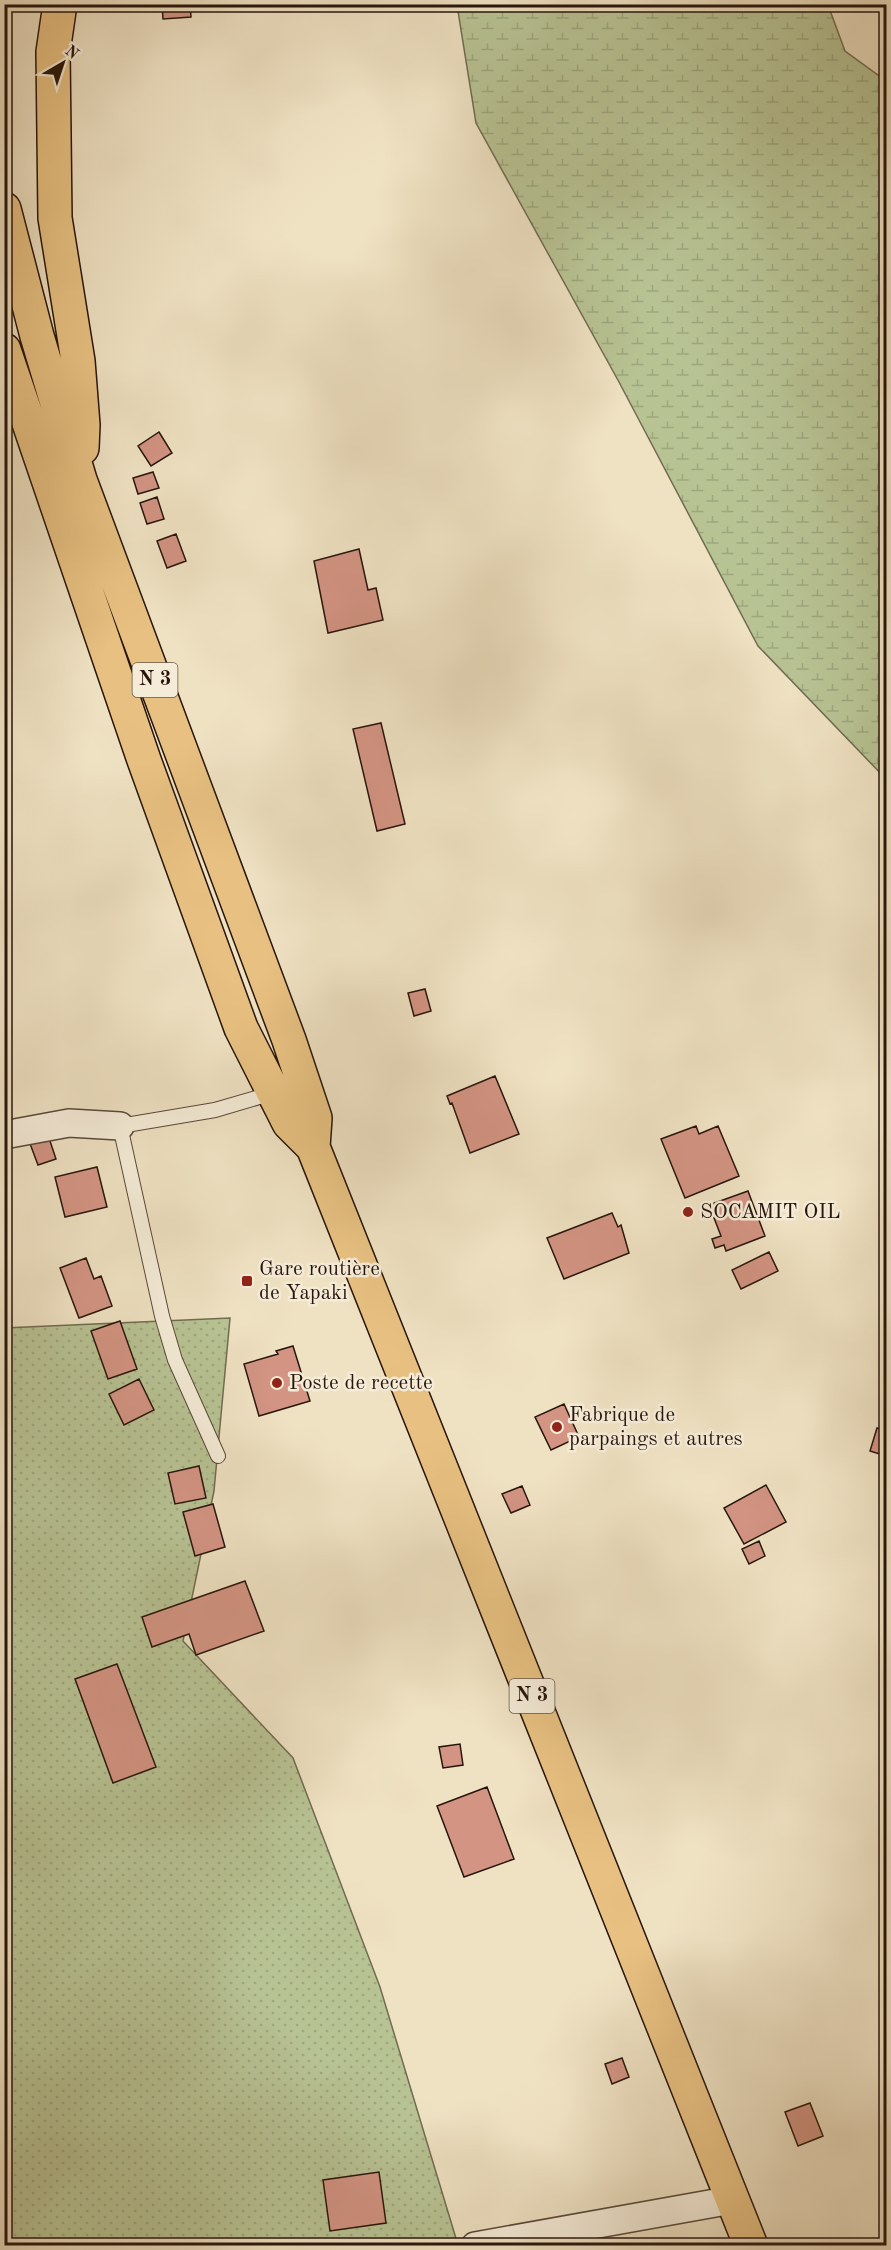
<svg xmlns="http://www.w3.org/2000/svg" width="891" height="2250" viewBox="0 0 891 2250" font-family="'Old Standard TT',serif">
<defs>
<pattern id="grass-dots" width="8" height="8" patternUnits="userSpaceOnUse" patternTransform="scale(1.5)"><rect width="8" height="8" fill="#b8c394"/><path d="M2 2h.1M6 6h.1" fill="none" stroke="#9ea77e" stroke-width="1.8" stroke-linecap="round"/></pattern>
<pattern id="wetland-marsh" width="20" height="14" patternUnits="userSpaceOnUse" patternTransform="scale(1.5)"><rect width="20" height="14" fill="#b8c394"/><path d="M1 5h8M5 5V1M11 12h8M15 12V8" fill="none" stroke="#9ea77e"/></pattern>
</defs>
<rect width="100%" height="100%" fill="#efe2c3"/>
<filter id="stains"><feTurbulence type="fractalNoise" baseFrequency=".00333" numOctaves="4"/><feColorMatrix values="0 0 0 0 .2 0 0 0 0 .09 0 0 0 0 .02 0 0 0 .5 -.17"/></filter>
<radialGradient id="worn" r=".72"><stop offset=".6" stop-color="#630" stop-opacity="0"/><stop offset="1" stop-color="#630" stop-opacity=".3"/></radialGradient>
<path fill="url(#grass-dots)" stroke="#706c50" stroke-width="1.5" d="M230 1318 214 1491 183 1641 293 1758 380 1987 458 2245H5L4 1328Z"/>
<path fill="url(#wetland-marsh)" stroke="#706c50" stroke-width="1.5" d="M457 5H828L845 51 886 81V779L758 646 619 382 476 123Z"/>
<path fill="#d39483" stroke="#27150c" stroke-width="1.5" d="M162 4H190L191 17 163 19Z
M159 432 172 453 151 466 138 446Z
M153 472 159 488 138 494 133 478Z
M157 497 164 519 147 524 140 503Z
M176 534 186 561 167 568 157 541Z
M359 549 368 590 376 588 383 620 328 633 314 561Z
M381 723 405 824 377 831 353 729Z
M425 989 431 1011 414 1016 408 993Z
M495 1076 519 1134 470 1153 452 1103 450 1104 447 1096Z
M696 1126 699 1134 718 1126 739 1176 685 1198 661 1139Z
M48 1135 56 1159 38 1165 29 1141Z
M97 1167 107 1207 65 1217 55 1177Z
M748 1191 765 1236 726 1251 724 1245 715 1248 712 1239 721 1236 709 1205Z
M612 1213 618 1227 621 1225 629 1253 564 1279 547 1238Z
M769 1252 778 1271 741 1289 732 1270Z
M86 1258 94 1279 101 1276 112 1306 79 1318 60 1268Z
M120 1321 137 1369 108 1379 91 1331Z
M293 1346 310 1401 259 1416 244 1364 278 1354 276 1351Z
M139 1379 154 1410 124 1425 109 1394Z
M564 1404 579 1437 551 1450 535 1417Z
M877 1428 886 1430V1456L870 1451Z
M199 1466 206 1498 175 1504 168 1473Z
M766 1485 786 1522 744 1544 724 1508Z
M522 1486 530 1505 511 1513 502 1494Z
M213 1504 225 1547 195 1556 183 1512Z
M759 1541 765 1556 749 1564 742 1549Z
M245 1581 264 1631 196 1655 189 1634 152 1647 142 1617Z
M117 1664 156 1767 113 1783 75 1679Z
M460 1744 463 1765 443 1768 439 1747Z
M487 1787 514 1859 464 1877 437 1806Z
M622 2058 629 2077 612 2084 605 2064Z
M810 2103 823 2136 798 2146 785 2112Z
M379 2172 386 2223 330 2231 323 2180Z"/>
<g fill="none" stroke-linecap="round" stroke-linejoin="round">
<g stroke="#59483a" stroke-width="16">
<path id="service" d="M218 1456 175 1360 162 1316 120 1126 215 1110 273 1093"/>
</g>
<g stroke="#59483a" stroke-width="30">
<path id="minor" d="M4 1135 69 1123 120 1126
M475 2246 732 2200"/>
</g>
<g stroke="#27150c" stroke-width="36">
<path id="trunk" d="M60 4 53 52 55 218 78 361 83 425 82 448
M4 209 37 336 80 480 289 1040 315 1118 313 1147
M4 350 144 760 241 1028 289 1123 313 1147 751 2246"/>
</g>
<use href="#service" stroke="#f5ecd8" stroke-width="14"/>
<use href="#minor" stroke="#f5ecd8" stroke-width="27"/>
<use href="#trunk" stroke="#e8c182" stroke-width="33"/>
</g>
<g fill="#8f2418" stroke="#f5ecd8" stroke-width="2">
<circle cx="688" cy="1212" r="6"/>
<rect x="241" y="1275" width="12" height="12" rx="3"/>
<circle cx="277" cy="1383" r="6"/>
<circle cx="557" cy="1427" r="6"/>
</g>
<g text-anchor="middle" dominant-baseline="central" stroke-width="5" stroke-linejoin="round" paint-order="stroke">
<g fill="#f5ecd8" stroke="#655649" stroke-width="1.5">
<rect x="132.5" y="663" width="45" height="34" rx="4.5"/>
<rect x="509.5" y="1679" width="45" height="34" rx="4.5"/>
</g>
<g font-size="20" font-weight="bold" fill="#27150c">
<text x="155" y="680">N 3</text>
<text x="532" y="1696">N 3</text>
</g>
<g font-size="21" fill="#27150c" stroke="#f5ecd8" text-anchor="start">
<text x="700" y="1212">SOCAMIT OIL</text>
<text x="259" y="1269">Gare routière<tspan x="259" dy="24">de Yapaki</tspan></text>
<text x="289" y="1383">Poste de recette</text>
<text x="569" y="1415">Fabrique de<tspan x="569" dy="24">parpaings et autres</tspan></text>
</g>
</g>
<rect width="891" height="2250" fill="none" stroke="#efe2c3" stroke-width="24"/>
<rect x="6" y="6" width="879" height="2238" fill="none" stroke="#27150c" stroke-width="3"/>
<rect x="12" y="12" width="867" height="2226" fill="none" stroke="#27150c" stroke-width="1.5"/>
<g transform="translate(63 63) rotate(39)" stroke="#f5ecd8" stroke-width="4.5" paint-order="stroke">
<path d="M0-4.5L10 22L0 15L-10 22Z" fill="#27150c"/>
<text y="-9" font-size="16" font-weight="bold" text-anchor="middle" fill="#27150c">N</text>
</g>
<rect width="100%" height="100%" filter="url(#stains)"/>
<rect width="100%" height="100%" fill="url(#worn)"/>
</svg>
